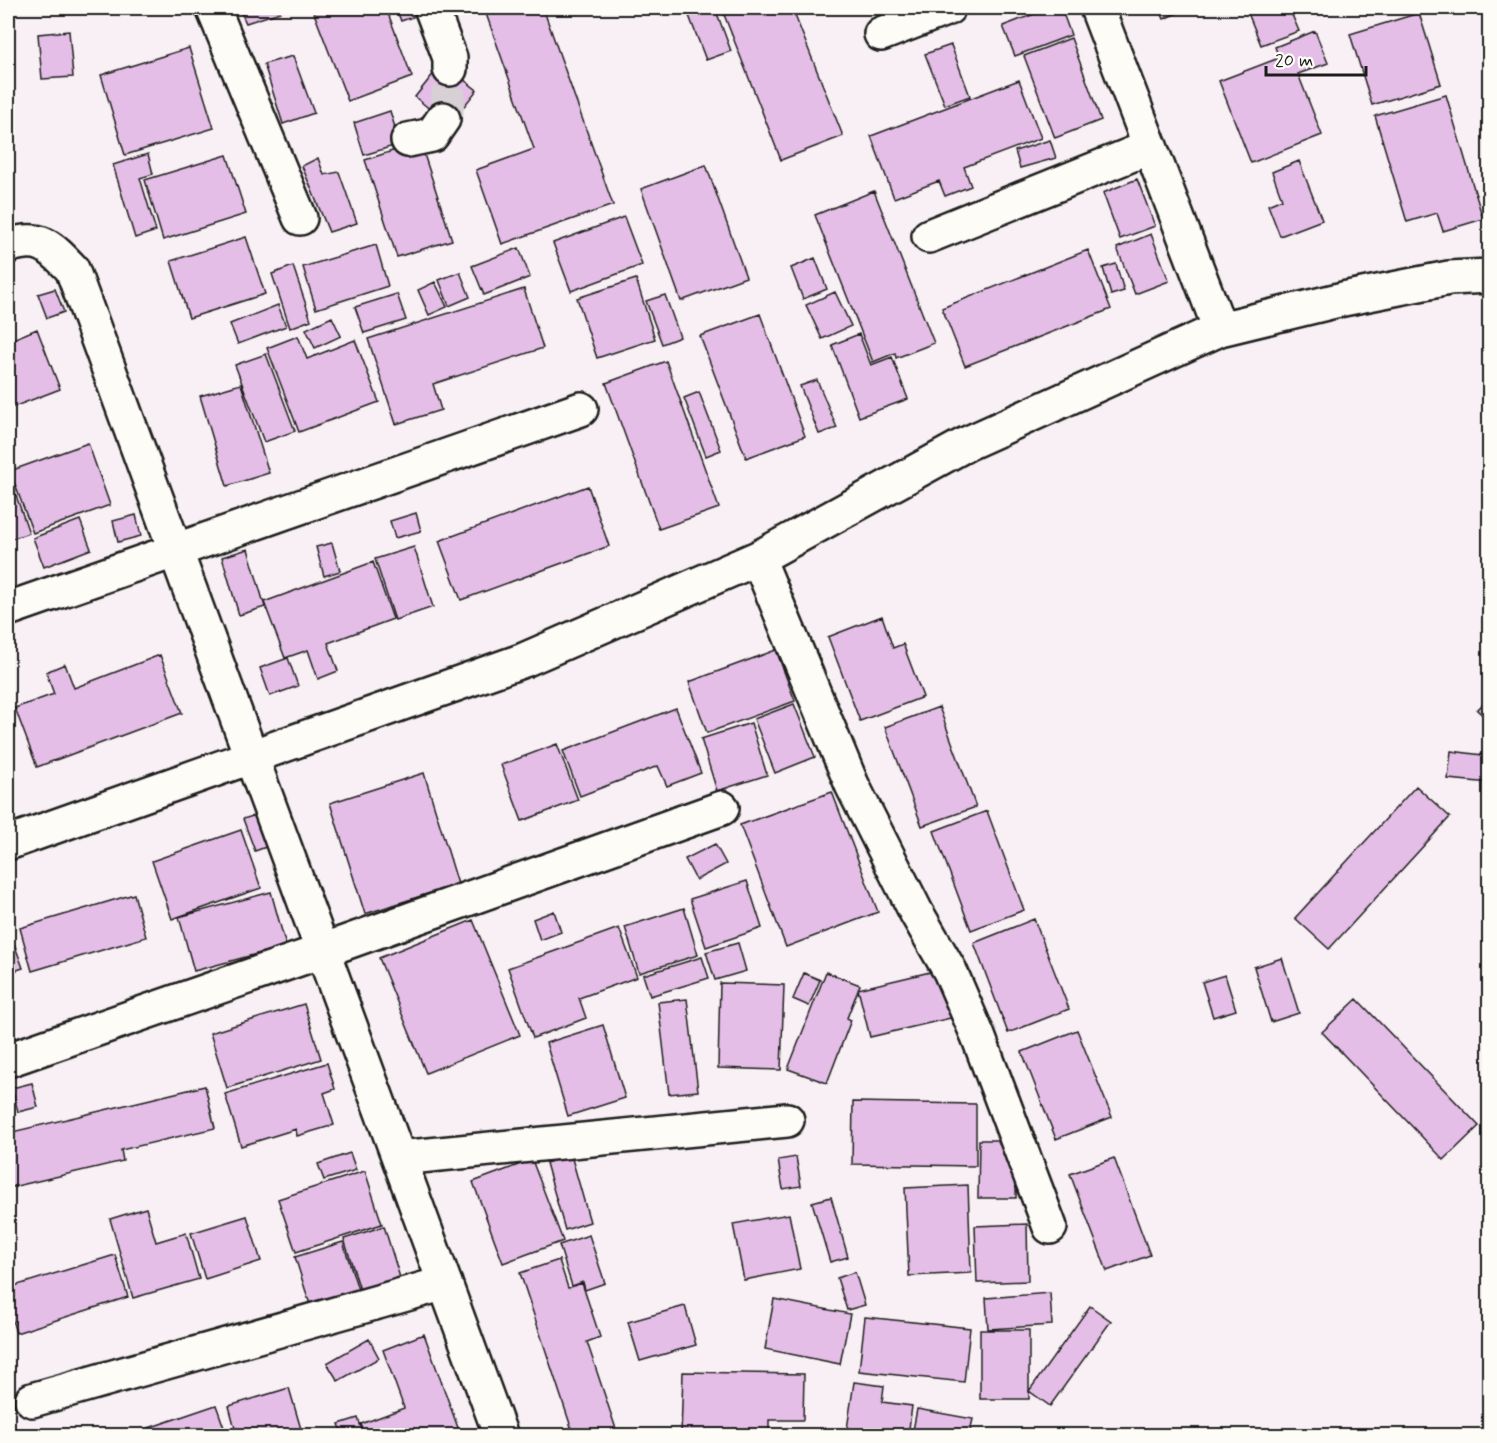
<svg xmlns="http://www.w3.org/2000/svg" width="1497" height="1443" viewBox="0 0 1497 1443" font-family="Mynerve,sans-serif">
<rect width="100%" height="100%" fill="#f8f0f4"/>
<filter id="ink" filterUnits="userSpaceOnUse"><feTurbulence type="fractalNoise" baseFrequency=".0167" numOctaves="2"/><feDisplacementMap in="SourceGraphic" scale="12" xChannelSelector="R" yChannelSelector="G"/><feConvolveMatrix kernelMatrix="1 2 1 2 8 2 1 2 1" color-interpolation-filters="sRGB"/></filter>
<g filter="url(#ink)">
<path fill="#e5bee8" stroke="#1c1c1c" stroke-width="1.5" d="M239 8H278L280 12 246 23Z
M312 8H386L412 77 348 101Z
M396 8H438L401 21Z
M484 8H543L613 205 502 244 476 170 534 149Z
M704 8H715L731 51 706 60 688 13Z
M736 8H792L843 136 781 160 723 12Z
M1050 8H1061L1071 35 1015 56 1003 26Z
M1159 8H1188L1164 19Z
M1246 8H1289L1299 31 1261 45Z
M1419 13 1441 84 1372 105 1350 34Z
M69 31 73 77 42 79 38 34Z
M1315 31 1328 63 1298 74 1322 135 1251 163 1219 81 1279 58 1275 47Z
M1071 38 1101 120 1055 138 1024 56Z
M951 45 970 96 945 105 925 54Z
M189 48 214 128 125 155 101 75Z
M293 56 314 113 283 124 264 64Z
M442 63 477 90 449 125 415 97Z
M1019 80 1041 138 964 167 971 186 945 196 939 181 894 198 871 136Z
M1446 95 1483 219 1443 231 1437 213 1407 222 1375 116Z
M390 111 400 144 364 155 354 123Z
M1050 140 1056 158 1020 168 1015 151Z
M420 142 452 240 397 257 365 160Z
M8 145 13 158 8 160Z
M148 154 153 174 140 178 156 231 135 238 113 165Z
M227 155 246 214 163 240 145 180Z
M318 158 324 175 339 172 357 223 329 232 302 166Z
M1299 161 1322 220 1280 236 1268 205 1282 199 1272 172Z
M706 165 746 277 681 301 641 189Z
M1137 179 1155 226 1120 239 1103 193Z
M874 191 934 343 896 358 895 353 873 362 815 215Z
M624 217 642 265 571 291 553 243Z
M1151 234 1169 281 1135 294 1117 248Z
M246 237 265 294 189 318 171 261Z
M376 245 388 286 316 309 303 267Z
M519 248 530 277 484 295 472 266Z
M1088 250 1111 309 965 366 942 308Z
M815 258 827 289 803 299 791 268Z
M1116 264 1124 291 1111 295 1103 268Z
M293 266 311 320 290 328 272 274Z
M460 272 470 297 449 306 439 280Z
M636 279 655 339 597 358 577 298Z
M435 282 447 307 429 315 418 290Z
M55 289 64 312 47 318 38 294Z
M524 289 543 348 433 384 441 410 396 424 368 339Z
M835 292 851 326 822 339 806 305Z
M397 294 406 320 364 333 355 307Z
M665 295 680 337 662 344 646 301Z
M278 305 286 326 238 344 230 324Z
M760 314 805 436 746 458 700 336Z
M332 317 341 336 315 348 306 329Z
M37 329 60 389 8 409V341Z
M859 334 871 365 892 357 908 399 859 417 832 345Z
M298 336 307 359 355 340 379 402 299 432 267 348Z
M266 354 295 431 264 442 235 365Z
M666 361 719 508 659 529 606 383Z
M817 380 837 428 819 434 800 386Z
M241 384 269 473 227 486 200 396Z
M699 392 721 450 706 456 684 398Z
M88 443 110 505 33 533 10 471Z
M8 472 29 533 8 540Z
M588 486 609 546 461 600 439 541Z
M416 513 421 531 395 538 390 521Z
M136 515 141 536 118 542 113 521Z
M80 520 91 549 44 567 33 538Z
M332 543 340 571 324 576 316 547Z
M414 547 433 607 395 620 375 559Z
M248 549 265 607 239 615 222 557Z
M373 562 393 619 328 643 338 671 318 679 308 650 285 658 264 602Z
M882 616 893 648 903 644 923 697 860 721 828 637Z
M776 650 795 701 707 733 689 682Z
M160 655 182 713 37 767 15 708 54 694 46 672 65 664 74 688Z
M288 658 298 686 270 696 260 668Z
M1490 697V722L1477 710Z
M794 704 815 757 775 773 754 719Z
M939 707 976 807 922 826 885 727Z
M676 708 701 773 667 786 658 766 580 796 563 751Z
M751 723 767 775 717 791 701 739Z
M557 744 578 800 522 821 501 765Z
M1451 751 1490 756V783L1448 779Z
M8 763 12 776 8 778Z
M424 773 458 884 365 914 330 803Z
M1416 786 1450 817 1329 949 1295 918Z
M832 792 878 912 786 947 740 825Z
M987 811 1024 910 971 930 934 831Z
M263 813 274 844 255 851 243 819Z
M241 830 261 888 172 919 152 861Z
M715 844 726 864 696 880 685 859Z
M747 881 762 928 706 947 690 899Z
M271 892 286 946 194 971 179 917Z
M134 894 146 937 32 971 20 928Z
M684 908 698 955 639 973 625 927Z
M554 911 561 932 540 940 533 919Z
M1034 919 1069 1009 1008 1033 974 943Z
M473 920 520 1035 426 1073 379 958Z
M8 927 23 968 8 973Z
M619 928 637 977 579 998 586 1018 533 1038 508 968Z
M738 943 746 971 715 980 706 952Z
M702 957 709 978 650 996 643 975Z
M1282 958 1299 1013 1271 1022 1254 967Z
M943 969 955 1017 870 1037 858 989Z
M826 972 860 985 847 1018 851 1020 827 1083 788 1069Z
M804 973 820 980 809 1006 793 999Z
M1225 975 1236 1010 1213 1017 1202 982Z
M720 983 784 985 781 1070 718 1068Z
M687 999 698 1091 669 1094 658 1002Z
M1357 999 1479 1126 1444 1160 1322 1032Z
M304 1004 321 1059 227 1088 210 1033Z
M603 1025 625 1098 568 1116 546 1043Z
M1077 1030 1112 1117 1056 1139 1022 1052Z
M327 1063 335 1089 324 1093 334 1125 297 1136 296 1129 241 1146 225 1094Z
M32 1083 38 1107 18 1112 12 1088Z
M205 1086 215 1128 121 1150 123 1161 8 1188V1133Z
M853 1102 976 1104V1166L852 1164Z
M979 1140H1017L1016 1198H978Z
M350 1153 356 1170 324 1180 318 1164Z
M571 1155 590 1222 565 1230 546 1163Z
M796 1157 801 1186 783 1189 778 1160Z
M1114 1158 1150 1255 1107 1271 1070 1174Z
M532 1160 563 1241 503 1263 473 1182Z
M365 1171 382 1224 296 1252 278 1199Z
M968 1185 971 1273 909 1276 905 1188Z
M831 1197 848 1257 830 1262 812 1202Z
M146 1208 156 1242 186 1233 199 1279 133 1298 110 1219Z
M789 1214 800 1269 744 1280 733 1224Z
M247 1216 261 1261 205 1279 191 1233Z
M1027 1224 1028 1281 977 1283 975 1226Z
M384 1226 401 1281 361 1293 344 1239Z
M589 1235 605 1283 585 1290 583 1282 572 1286 559 1245Z
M343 1242 360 1296 312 1311 295 1257Z
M115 1255 128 1297 16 1333 8 1306V1288Z
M559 1260 568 1288 582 1283 600 1337 587 1342 618 1435 574 1436 520 1273Z
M855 1272 865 1305 847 1310 837 1278Z
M1050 1293 1052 1325 988 1329 986 1298Z
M774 1299 850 1314 840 1364 765 1349Z
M685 1306 696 1345 640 1361 628 1322Z
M1090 1306 1111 1321 1050 1406 1029 1391Z
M865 1317 970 1328 964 1382 859 1371Z
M980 1330H1029V1399H980Z
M424 1334 461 1436H365L361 1424 404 1408 383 1350Z
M369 1339 379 1358 338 1381 327 1363Z
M683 1372 804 1374 803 1420H769V1431L798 1432 797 1436H681Z
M854 1382 884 1386 882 1402 912 1406 908 1436H846Z
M289 1388 303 1436H237L229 1406Z
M216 1405 227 1436H125Z
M917 1409 973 1419 969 1436H912Z
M358 1418 364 1436H343L339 1424Z"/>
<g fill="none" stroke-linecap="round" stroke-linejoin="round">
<path stroke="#d7d0d4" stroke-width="33" stroke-dasharray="33 16" stroke-linecap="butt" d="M443 119 447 113 450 69"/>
<g stroke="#1c1c1c" stroke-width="38">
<path id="minor" d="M213 8 300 218
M1097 8 1220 329
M432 10 450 58V69
M881 34 948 8
M408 140 432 135 443 119
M929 236 1150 147
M8 246C40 235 50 246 72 269L501 1436
M758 558 852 785 916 912 950 971 978 1036 1050 1227
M8 609 581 409
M8 843 524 660 758 558 966 444 1220 329 1343 299 1449 278 1490 276
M8 1060 322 951 722 808
M399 1158 787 1120
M32 1400 445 1283"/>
</g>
<use href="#minor" stroke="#fdfcf7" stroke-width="33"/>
</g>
</g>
<rect width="1497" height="1443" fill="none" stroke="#fdfcf7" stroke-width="30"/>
<rect x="15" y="15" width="1467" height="1413" fill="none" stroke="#1c1c1c" stroke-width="2" filter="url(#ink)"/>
<path d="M1266 66v9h100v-9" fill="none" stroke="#1c1c1c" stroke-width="3"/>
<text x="1275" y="66" font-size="18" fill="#1c1c1c" stroke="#fdfcf7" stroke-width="4.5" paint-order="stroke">20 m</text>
</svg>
